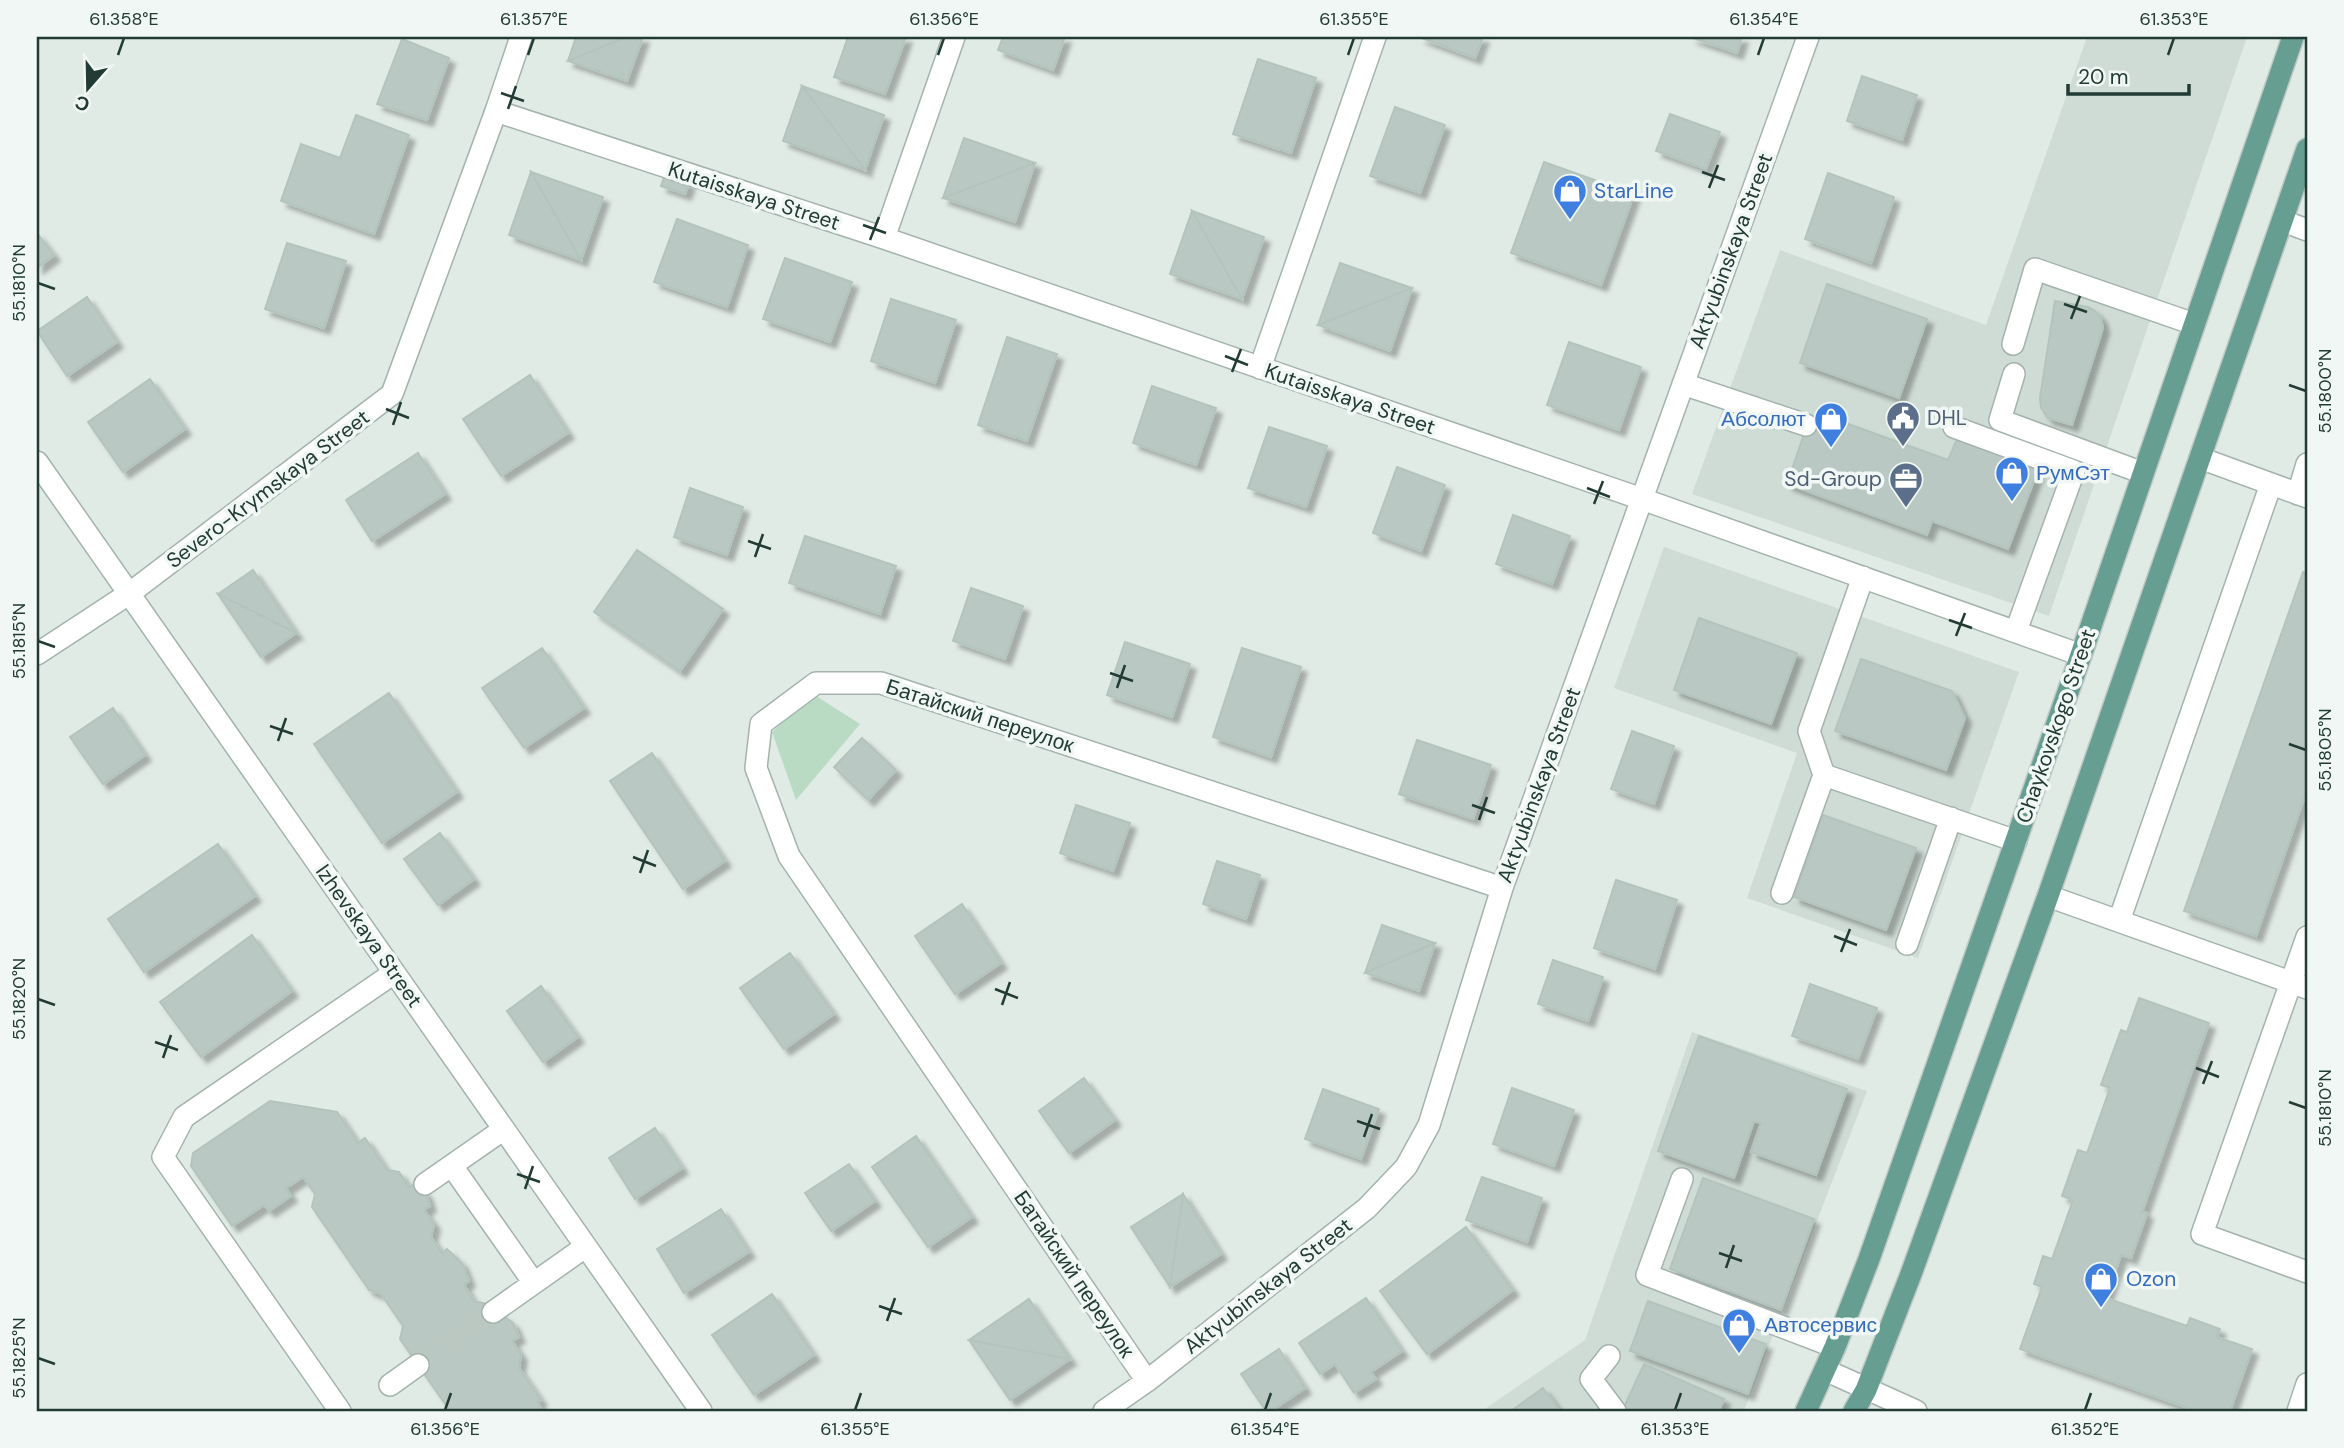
<svg xmlns="http://www.w3.org/2000/svg" width="2344" height="1448" viewBox="0 0 2344 1448" font-family="'DM Sans',sans-serif">
<defs>
<filter id="shadow"><feDropShadow dx="6" dy="6" stdDeviation="2" flood-color="#0004"/></filter>
</defs>
<rect width="100%" height="100%" fill="#e1ebe6"/>
<path fill="#cfdbd5" d="M2087 37H2247L2049 616 1692 494 1780 250 1986 325Z
M1664 547 2019 672 1918 958 1747 898 1797 753 1614 688Z
M1692 1032 1867 1091 1744 1411H1482L1585 1340Z"/>
<path fill="#badbc3" d="M813 694 860 724 796 800 772 732Z"/>
<path fill="#b9c8c2" stroke="#b3c4bd" stroke-width="2" filter="url(#shadow)" d="M576 37H626L568 61Z
M626 37H643L627 81 568 61Z
M848 37H906L885 94 834 77Z
M1003 37H1065L1053 70 998 50Z
M1419 37H1483L1475 58Z
M1690 37H1742L1737 53Z
M402 39 449 58 427 120 377 104Z
M1258 59 1316 78 1291 153 1233 134Z
M1862 76 1917 95 1902 140 1847 121Z
M802 86 865 170 783 141Z
M802 86 884 115 865 170Z
M1395 107 1445 125 1420 193 1370 176Z
M1670 114 1720 132 1706 169 1656 151Z
M356 115 409 135 374 234 281 201 301 144 340 158Z
M964 138 1035 163 943 198Z
M1544 162 1634 194 1601 285 1511 253Z
M1035 163 1015 222 943 198Z
M531 172 581 260 509 235Z
M531 172 603 197 581 260Z
M1828 173 1894 197 1871 263 1805 239Z
M665 174 689 183 685 194 661 186Z
M1192 211 1242 299 1170 274Z
M1192 211 1264 237 1242 299Z
M677 219 748 245 727 307 654 282Z
M37 233 54 255 37 268Z
M287 243 346 261 324 328 265 309Z
M785 258 852 282 830 342 763 319Z
M1340 263 1412 288 1318 325Z
M1827 284 1927 319 1899 398 1800 363Z
M1412 288 1390 351 1318 325Z
M87 297 117 342 67 376 37 331Z
M891 299 956 320 935 383 871 361Z
M2055 301 2088 307 2095 311 2101 318 2103 328 2072 425 2048 418 2041 408 2040 398Z
M1007 337 1057 354 1027 441 978 425Z
M1569 342 1641 367 1619 430 1547 405Z
M530 375 568 433 501 476 463 419Z
M150 379 185 429 123 472 88 422Z
M1152 386 1216 408 1196 465 1133 443Z
M1840 421 1948 460 1957 439 2038 470 2008 549 1932 521 1927 535 1787 484 1803 437Z
M1269 427 1327 446 1306 507 1248 488Z
M418 453 445 494 372 541 346 500Z
M1397 467 1445 485 1421 551 1373 533Z
M690 488 743 507 727 555 674 537Z
M1513 515 1570 536 1552 584 1496 564Z
M805 536 896 566 880 614 789 583Z
M637 550 723 609 680 671 594 612Z
M253 570 296 633 218 594Z
M2303 572 2307 573V790L2256 936 2184 911Z
M971 588 1023 606 1005 659 953 641Z
M218 594 296 633 261 657Z
M1699 618 1797 653 1771 724 1674 690Z
M1125 642 1190 664 1172 717 1107 695Z
M542 648 584 708 524 748 482 688Z
M1242 648 1301 667 1271 757 1213 737Z
M1861 659 1952 691 1965 718 1946 770 1835 731Z
M389 693 457 792 382 843 314 744Z
M113 708 145 755 103 784 70 737Z
M1632 731 1674 746 1654 804 1611 789Z
M862 738 896 770 868 800 834 767Z
M1417 740 1491 765 1473 819 1399 794Z
M652 753 725 861 683 889 610 781Z
M1076 805 1130 823 1113 871 1060 853Z
M1823 815 1916 848 1886 930 1794 897Z
M440 833 474 879 438 905 404 859Z
M218 844 255 896 144 972 108 919Z
M1217 861 1260 875 1246 919 1203 904Z
M1616 880 1677 900 1655 969 1594 948Z
M962 904 1001 963 955 994 915 936Z
M1382 925 1435 943 1365 973Z
M252 935 292 991 201 1057 160 1002Z
M1435 943 1419 991 1365 973Z
M790 953 834 1014 784 1049 740 988Z
M1553 960 1603 977 1588 1021 1538 1004Z
M1810 984 1877 1008 1858 1059 1792 1036Z
M541 986 578 1037 543 1062 507 1011Z
M2139 998 2209 1023 2142 1212 2147 1213 2131 1258 2121 1255 2106 1298 2187 1326 2190 1318 2220 1329 2217 1337 2252 1349 2230 1411H2197L2020 1349 2042 1287 2034 1284 2043 1256 2052 1259 2073 1200 2062 1196 2078 1150 2087 1153 2110 1088 2101 1085 2121 1030 2127 1032Z
M1699 1036 1847 1089 1816 1175 1751 1152 1761 1123 1754 1121 1734 1178 1658 1151Z
M1084 1078 1115 1120 1069 1153 1039 1111Z
M1512 1088 1574 1110 1554 1166 1493 1144Z
M1323 1089 1379 1109 1361 1159 1305 1139Z
M270 1101 337 1112 358 1143 365 1138 387 1170 399 1172 409 1187 415 1183 426 1193 430 1206 424 1210 434 1224 431 1237 442 1253 447 1249 462 1263 469 1281 464 1285 474 1301 487 1304 513 1323 519 1337 512 1341 521 1355 519 1368 541 1400 537 1402 543 1411H450L400 1339 403 1326 381 1294 369 1290 312 1207 315 1194 303 1177 286 1188 291 1196 269 1211 264 1205 232 1226 191 1166 193 1153Z
M655 1128 682 1168 635 1199 609 1158Z
M916 1136 972 1217 928 1247 872 1167Z
M849 1164 875 1201 831 1231 805 1193Z
M1482 1177 1542 1198 1527 1242 1466 1220Z
M1703 1178 1814 1219 1781 1310 1670 1269Z
M1183 1194 1221 1254 1170 1287Z
M1183 1194 1170 1287 1131 1227Z
M721 1209 749 1252 684 1293 657 1249Z
M1466 1227 1513 1290 1427 1354 1380 1291Z
M772 1294 814 1355 754 1395 712 1335Z
M1366 1298 1402 1351 1371 1372 1376 1379 1354 1393 1335 1364 1320 1374 1299 1343Z
M1029 1299 1070 1359 969 1340Z
M1648 1301 1766 1344 1748 1394 1630 1351Z
M969 1340 1070 1359 1010 1400Z
M1279 1349 1305 1388 1271 1411H1266L1241 1374Z
M1644 1364 1724 1399 1719 1411H1627L1624 1407Z
M1543 1388 1560 1411H1511Z"/>
<g fill="none" stroke-linecap="round" stroke-linejoin="round">
<path stroke="#bbc8c2" stroke-width="21" stroke-dasharray="21 10" stroke-linecap="butt" d="M418 1365 493 1312"/>
<g stroke="#a4b3ad" stroke-width="24">
<path id="minor" d="M496 111 884 238 1642 499 2081 655
M2283 221 2307 230
M884 238 954 37
M2013 344 2035 269 2194 324
M1260 368 1375 37
M2014 374 2000 420 2143 473
M1683 384 1806 425
M1954 427 2074 471 2016 631
M2200 458 2307 497
M37 462 701 1411
M2298 494 2307 464
M1863 577 1809 731 1824 775 2016 841
M37 654 130 593 392 394 496 111 521 37
M1782 893 1824 775
M2048 896 2307 988
M2119 921 2271 484
M2307 937 2202 1234 2307 1272
M1907 944 1951 818
M452 1166 534 1283
M1682 1179 1647 1275 1835 1347
M425 1184 504 1129
M493 1312 585 1247
M1609 1356 1591 1379 1615 1411
M1825 1370 1916 1411
M1147 1381 789 856 756 768 761 724 816 683H881L1502 888
M390 1385 418 1365
M340 1411 163 1157 184 1117 394 973
M1104 1411 1147 1381 1367 1208 1406 1167 1429 1125 1502 888 1808 37
M2298 1411 2307 1384"/>
</g>
<g stroke="#c1c8c6" stroke-width="24">
<path id="major" d="M1806 1411 1835 1347 1869 1259 2081 655 2293 37
M1854 1411 1866 1390 1911 1274 2048 896 2307 149"/>
</g>
<use href="#minor" stroke="#fff" stroke-width="21"/>
<use href="#major" stroke="#669f91" stroke-width="21"/>
</g>
<path fill="none" stroke="#223b34" stroke-width="2.5" d="M118 55 124 38M528 55 534 38M938 55 944 38M1348 55 1354 38M1758 55 1764 38M2168 55 2174 38M501 93 524 101M508 109 516 86M1702 172 1725 180M1709 188 1718 165M863 225 886 233M870 240 879 217M38 283 55 289M2064 304 2087 312M2071 319 2080 296M1225 356 1248 365M1232 372 1241 349M2289 385 2306 391M386 409 409 418M393 425 401 402M1587 488 1610 497M1594 504 1603 481M748 541 771 549M755 557 763 534M1949 620 1972 628M1956 636 1965 613M38 641 55 647M1110 673 1133 681M1117 688 1125 665M270 726 293 734M278 741 286 718M2289 744 2306 750M1472 805 1495 813M1479 820 1487 797M633 857 656 866M640 873 648 850M1834 936 1857 945M1841 952 1850 929M995 989 1018 998M38 999 55 1005M1002 1005 1010 982M155 1042 178 1050M163 1058 171 1035M2196 1068 2219 1077M2203 1084 2212 1061M2289 1102 2306 1108M1357 1121 1380 1129M1364 1137 1372 1114M517 1174 540 1182M525 1189 533 1166M1719 1253 1742 1261M1726 1268 1734 1245M879 1306 902 1314M887 1321 895 1298M38 1358 55 1364M445 1410 451 1393M855 1410 861 1393M1265 1410 1271 1393M1675 1410 1681 1393M2085 1410 2091 1393"/>
<defs>
<g id="shop-pin" transform="scale(1.75)"><path d="M0 17L-7.5 6A9.5 9.5 0 1 1 7.5 6Z" fill="#3f7fe0" stroke="#f1f7f4"/><path d="M-5-2.5h2.3a2.7 3.5 0 0 1 5.4 0H5L5.5 6h-11ZM-1.5-2.5h3a1.5 2.3 0 0 0-3 0Z" fill="#fff"/></g>
<g id="civic-pin" transform="scale(1.75)"><path d="M0 17L-7.5 6A9.5 9.5 0 1 1 7.5 6Z" fill="#5c6f8a" stroke="#f1f7f4"/><path d="M-.6-6.5H3V-4.5H.6V-3L4-1V1h2V6H-6V1h2V-1L-.6-3ZM-1.2 2.5V6h2.4V2.5Z" fill="#fff"/></g>
<g id="office-pin" transform="scale(1.75)"><path d="M0 17L-7.5 6A9.5 9.5 0 1 1 7.5 6Z" fill="#5c6f8a" stroke="#f1f7f4"/><path d="M-6-3h4V-5.5h4V-3h4V5H-6ZM-1-4.5V-3h2v-1.5ZM-6 0V1H6V0Z" fill="#fff"/></g>
</defs>
<g fill-rule="evenodd">
<use href="#shop-pin" x="1570" y="191"/>
<use href="#civic-pin" x="1903" y="418"/>
<use href="#shop-pin" x="1831" y="419"/>
<use href="#shop-pin" x="2012" y="473"/>
<use href="#office-pin" x="1906" y="479"/>
<use href="#shop-pin" x="2101" y="1279"/>
<use href="#shop-pin" x="1739" y="1325"/>
</g>
<g text-anchor="middle" dominant-baseline="central" stroke-width="7" stroke-linejoin="round" paint-order="stroke">
<g font-size="21" fill="#366cbe" stroke="#f1f7f4" text-anchor="start">
<text x="1594" y="191">StarLine</text>
<text x="1806" y="419" text-anchor="end">Абсолют</text>
<text x="2036" y="473">РумСэт</text>
<text x="2126" y="1279">Ozon</text>
<text x="1764" y="1325">Автосервис</text>
</g>
<g font-size="21" fill="#223b34" stroke="#f1f7f4">
<text transform="translate(754 196) rotate(18)">Kutaisskaya Street</text>
<text transform="translate(1731 251) rotate(-70)">Aktyubinskaya Street</text>
<text transform="translate(1350 399) rotate(19)">Kutaisskaya Street</text>
<text transform="translate(268 489) rotate(-37)">Severo-Krymskaya Street</text>
<text transform="translate(980 716) rotate(18)">Батайский переулок</text>
<text transform="translate(2056 726) rotate(-71)">Chaykovskogo Street</text>
<text transform="translate(1539 785) rotate(-70)">Aktyubinskaya Street</text>
<text transform="translate(369 936) rotate(55)">Izhevskaya Street</text>
<text transform="translate(1074 1274) rotate(56)">Батайский переулок</text>
<text transform="translate(1268 1286) rotate(-38)">Aktyubinskaya Street</text>
</g>
<g font-size="21" fill="#4e5e75" stroke="#f1f7f4" text-anchor="start">
<text x="1927" y="418">DHL</text>
<text x="1882" y="479" text-anchor="end">Sd-Group</text>
</g>
</g>
<rect width="2344" height="1448" fill="none" stroke="#f1f7f4" stroke-width="77"/>
<g transform="translate(88 88) rotate(200)" stroke="#f1f7f4" stroke-width="5" paint-order="stroke">
<path d="M0-5L12 26L0 18L-12 26Z" fill="#223b34"/>
<text y="-10" font-size="19" font-weight="bold" text-anchor="middle" fill="#223b34">С</text>
</g>
<path d="M2068 84v10h121v-10" fill="none" stroke="#223b34" stroke-width="3.5"/>
<text x="2078" y="84" font-size="21" fill="#223b34" stroke="#f1f7f4" stroke-width="5" paint-order="stroke">20 m</text>
<rect x="38" y="38" width="2268" height="1372" fill="none" stroke="#223b34" stroke-width="2.5"/>
<g font-size="18" text-anchor="middle" fill="#223b34">
<text x="124" y="25">61.358°E</text>
<text x="534" y="25">61.357°E</text>
<text x="944" y="25">61.356°E</text>
<text x="1354" y="25">61.355°E</text>
<text x="1764" y="25">61.354°E</text>
<text x="2174" y="25">61.353°E</text>
<text transform="translate(19 283) rotate(-90)" y="6">55.1810°N</text>
<text transform="translate(2325 391) rotate(-90)" y="6">55.1800°N</text>
<text transform="translate(19 641) rotate(-90)" y="6">55.1815°N</text>
<text transform="translate(2325 750) rotate(-90)" y="6">55.1805°N</text>
<text transform="translate(19 999) rotate(-90)" y="6">55.1820°N</text>
<text transform="translate(2325 1108) rotate(-90)" y="6">55.1810°N</text>
<text transform="translate(19 1358) rotate(-90)" y="6">55.1825°N</text>
<text x="445" y="1435">61.356°E</text>
<text x="855" y="1435">61.355°E</text>
<text x="1265" y="1435">61.354°E</text>
<text x="1675" y="1435">61.353°E</text>
<text x="2085" y="1435">61.352°E</text>
</g>
</svg>
